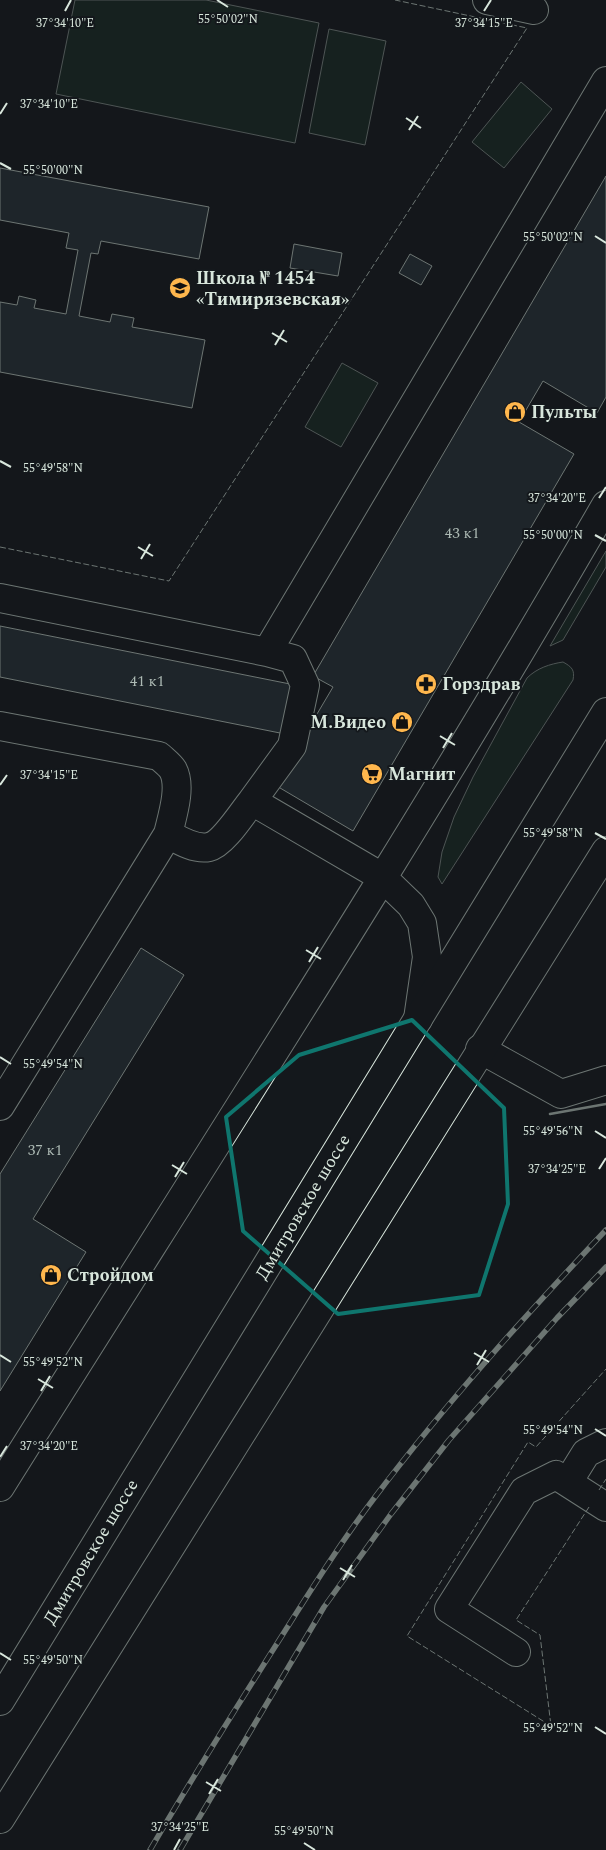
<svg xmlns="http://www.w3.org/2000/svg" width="606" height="1850" viewBox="0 0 606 1850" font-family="Spectral,serif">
<rect width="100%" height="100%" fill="#14181c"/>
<path fill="#1a2d24" stroke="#939e99" d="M75 0H206L319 23 295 143 56 94Z
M329 29 386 41 365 145 309 133Z
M521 82 552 109 504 168 472 142Z
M342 363 378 383 341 447 305 427Z
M606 551V567L563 640 550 646Z
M563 662C572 667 575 670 573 680L442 884 438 877 442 852 454 817 473 777 527 678C537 668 550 664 563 662Z"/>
<path fill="#2c363c" stroke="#d8e6dc" d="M0 168 209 207 199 259 101 241 98 254 91 253 79 316 110 322 112 314 134 318 132 327 205 340 192 408 0 372V302L17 305 19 296 36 300 34 308 66 314 78 250 66 248 69 233 0 220Z
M606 176V397L597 413 543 381 519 422 574 454 353 831 275 785 333 687 313 676Z
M294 244 342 253 338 276 290 268Z
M410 254 432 266 421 285 399 273Z
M0 626 295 685 285 734 0 677Z
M141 948 184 975 33 1219 86 1252 0 1391V1174Z"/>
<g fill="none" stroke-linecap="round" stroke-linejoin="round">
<g stroke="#d8e6dc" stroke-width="30">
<path id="minor" d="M487 0 534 10
M0 598 267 652 606 81
M0 726 159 756C163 760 170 765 173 770 182 787 172 817 168 834L0 1106
M252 801 292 746 305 685 293 659 267 652
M168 834C179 840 195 850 209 847 223 844 243 812 252 801L382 877 411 905 422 923 427 957 418 1019
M480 1049 561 1094 606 1080
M568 1482 586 1453 606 1443
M0 1487C204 1161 414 838 606 505
M516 1652 449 1609 524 1491 556 1475 606 1507"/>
</g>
<g stroke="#d8e6dc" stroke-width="30">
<path id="major" d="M0 1701 606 712
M0 1819 606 851"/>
</g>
<use href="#minor" stroke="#14181c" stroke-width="28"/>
<use href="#major" stroke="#14181c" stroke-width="28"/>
<g stroke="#d8e6dc" stroke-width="5.5">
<path id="rail" d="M150 1850C191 1780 234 1711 278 1642 309 1593 340 1543 375 1497 446 1403 525 1316 606 1230
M180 1850 324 1607 391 1514 449 1440 557 1318 606 1267"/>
</g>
<use href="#rail" stroke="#14181c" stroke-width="4" stroke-dasharray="11" stroke-linecap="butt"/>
<path stroke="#d8e6dc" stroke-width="1" stroke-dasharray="6 2.5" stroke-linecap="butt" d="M0 547 169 581 527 28 395 0
M599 1490 606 1479
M589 1507 516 1620 540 1635 551 1726 407 1636 528 1442 536 1447 606 1369"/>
<path stroke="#d8e6dc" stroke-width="2.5" d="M550 1114 606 1104"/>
</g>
<path d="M0 0H606V1850H0ZM412 1020 504 1108 508 1204 479 1295 338 1314 243 1231 226 1117 299 1055Z" fill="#14181c" fill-opacity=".55" fill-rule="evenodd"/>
<path fill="none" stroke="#0f766e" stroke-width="4" stroke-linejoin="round" d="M412 1020 504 1108 508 1204 479 1295 338 1314 243 1231 226 1117 299 1055Z"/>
<path fill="none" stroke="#d8e6dc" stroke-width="2" d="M217 0 228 7M65 11 71 0M484 11 491 0M0 114 7 103M406 118 421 128M409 130 418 116M0 163 11 169M595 236 606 243M272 333 287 342M275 345 284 330M0 461 11 467M599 498 606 487M595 535 606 541M138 547 153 556M141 559 150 544M440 736 455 745M443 748 452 733M0 785 7 775M595 833 606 839M306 950 321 959M309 962 318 947M0 1057 11 1064M595 1131 606 1138M172 1165 187 1174M599 1169 606 1158M175 1177 184 1162M474 1353 489 1362M0 1355 11 1362M477 1365 486 1350M38 1379 53 1388M41 1391 50 1376M595 1429 606 1436M0 1457 7 1446M340 1568 355 1577M343 1580 352 1565M0 1653 11 1660M595 1727 606 1734M206 1782 221 1791M209 1794 218 1779M304 1843 315 1850M174 1850 180 1839"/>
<defs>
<g id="school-disc" transform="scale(1.125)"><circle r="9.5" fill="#ffb74d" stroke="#14181c"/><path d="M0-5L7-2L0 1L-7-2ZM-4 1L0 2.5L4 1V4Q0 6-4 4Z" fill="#111"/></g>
<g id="shop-disc" transform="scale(1.125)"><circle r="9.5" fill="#ffb74d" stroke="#14181c"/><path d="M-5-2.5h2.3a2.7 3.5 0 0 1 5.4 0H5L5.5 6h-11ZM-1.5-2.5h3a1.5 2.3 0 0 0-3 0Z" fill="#111"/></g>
<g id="pharmacy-disc" transform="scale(1.125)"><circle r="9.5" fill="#ffb74d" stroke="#14181c"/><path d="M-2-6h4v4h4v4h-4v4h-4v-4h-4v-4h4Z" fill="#111"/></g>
<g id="supermarket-disc" transform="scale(1.125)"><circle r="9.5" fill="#ffb74d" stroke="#14181c"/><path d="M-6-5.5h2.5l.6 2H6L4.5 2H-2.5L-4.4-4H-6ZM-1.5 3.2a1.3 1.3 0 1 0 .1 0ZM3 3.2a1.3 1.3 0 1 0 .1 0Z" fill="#111"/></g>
</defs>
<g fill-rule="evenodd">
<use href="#school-disc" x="180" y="288"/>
<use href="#shop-disc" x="515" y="412"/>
<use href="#pharmacy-disc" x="426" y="684"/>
<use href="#shop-disc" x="402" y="722"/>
<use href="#supermarket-disc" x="372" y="774"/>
<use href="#shop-disc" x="51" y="1275"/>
</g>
<g text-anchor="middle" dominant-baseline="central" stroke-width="4" stroke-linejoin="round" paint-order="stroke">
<g font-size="15" fill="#adbab4">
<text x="462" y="533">43 к1</text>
<text x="147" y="681">41 к1</text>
<text x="45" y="1150">37 к1</text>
</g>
<g font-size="18" font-weight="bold" fill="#d8e6dc" stroke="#14181c" text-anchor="start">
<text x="196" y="278">Школа № 1454<tspan x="196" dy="21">«Тимирязевская»</tspan></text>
<text x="531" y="412">Пульты</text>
<text x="442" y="684">Горздрав</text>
<text x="386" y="722" text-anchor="end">М.Видео</text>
<text x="388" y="774">Магнит</text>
<text x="67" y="1275">Стройдом</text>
</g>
<g font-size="18" fill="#d8e6dc" stroke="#14181c">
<text transform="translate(303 1207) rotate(-59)">Дмитровское шоссе</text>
<text transform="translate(91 1552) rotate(-59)">Дмитровское шоссе</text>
</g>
</g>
<g font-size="12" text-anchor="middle" fill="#d8e6dc" stroke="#14181c" stroke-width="4" stroke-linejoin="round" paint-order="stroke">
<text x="228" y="23">55°50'02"N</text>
<text x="65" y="27">37°34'10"E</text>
<text x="484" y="27">37°34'15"E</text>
<text x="49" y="108">37°34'10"E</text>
<text x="53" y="174">55°50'00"N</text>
<text x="553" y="241">55°50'02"N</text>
<text x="53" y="472">55°49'58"N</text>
<text x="557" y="502">37°34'20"E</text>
<text x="553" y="539">55°50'00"N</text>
<text x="49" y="779">37°34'15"E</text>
<text x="553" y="837">55°49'58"N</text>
<text x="53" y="1068">55°49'54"N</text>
<text x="553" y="1135">55°49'56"N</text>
<text x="557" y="1173">37°34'25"E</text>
<text x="53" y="1366">55°49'52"N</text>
<text x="553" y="1434">55°49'54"N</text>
<text x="49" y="1450">37°34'20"E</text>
<text x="53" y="1664">55°49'50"N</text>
<text x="553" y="1732">55°49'52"N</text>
<text x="180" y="1831">37°34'25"E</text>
<text x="304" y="1835">55°49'50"N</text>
</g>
</svg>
